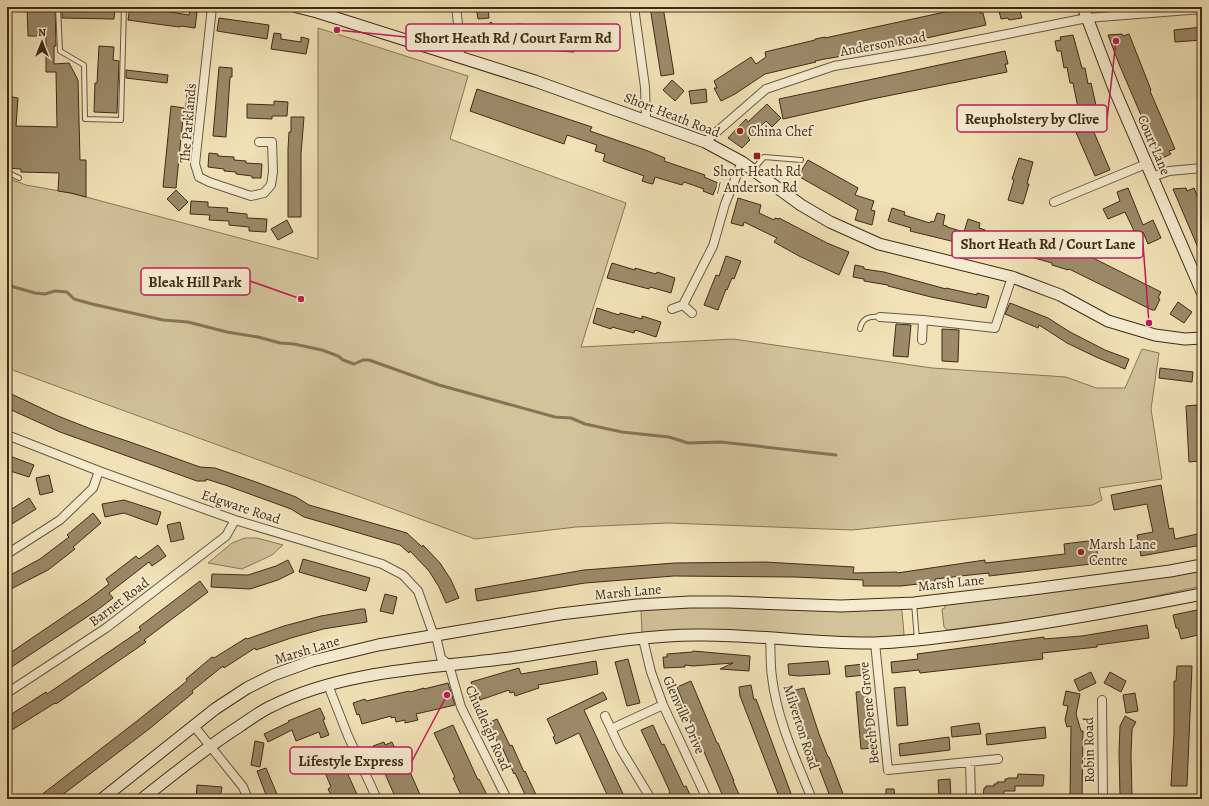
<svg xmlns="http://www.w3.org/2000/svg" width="1209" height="806" viewBox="0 0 1209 806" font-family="Alegreya,serif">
<rect width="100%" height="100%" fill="#f0e2b6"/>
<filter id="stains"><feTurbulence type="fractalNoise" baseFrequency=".005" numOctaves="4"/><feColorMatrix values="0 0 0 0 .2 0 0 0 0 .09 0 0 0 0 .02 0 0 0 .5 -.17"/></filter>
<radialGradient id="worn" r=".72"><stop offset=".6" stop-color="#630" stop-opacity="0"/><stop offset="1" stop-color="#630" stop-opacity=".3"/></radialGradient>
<path fill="#d2c39b" stroke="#897759" d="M318 28 468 76 450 139 626 203 581 347 733 339 932 368 1066 377 1096 388H1125L1142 349 1159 353 1151 409 1162 479 1099 488 1102 500 1093 505 852 530 669 523 576 527 475 539 7 368V178L26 185 71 193 318 259Z
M245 538H257L283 545 272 555 242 569 208 563 232 543Z
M1202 568V586L1072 614 947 630 944 627 942 609 945 608V604C1031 593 1117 585 1202 568Z
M688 606 899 608 902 611 904 634 903 636 852 639 643 634 642 632 641 610 642 609Z"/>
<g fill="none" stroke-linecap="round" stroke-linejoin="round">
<path stroke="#867456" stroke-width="3" d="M7 285 35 293 45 294 55 291 67 292 74 299 92 304 163 320 188 322 227 332 258 337 280 343 294 344 322 350 338 356 343 360 354 364 363 360H369L439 385 555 417 571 418 585 424 622 432 669 437 688 443 721 442 836 455"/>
</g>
<path fill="#9c8a6a" stroke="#402b17" d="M27 7H55L56 46H54V64L69 63 78 80 80 160H86V197L71 193 58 191 59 173 21 172V169L7 168V96L18 98 16 126 57 127 56 72H46V36H28Z
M62 7H115L114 19 62 18Z
M130 7H138L189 15 190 11 197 12 195 28 181 26 180 27 164 25 128 20Z
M476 7H488L489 18 478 19Z
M650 7H663L674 74 661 76Z
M968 7H979L980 13H983L986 25 854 54 825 59 815 61 816 62 765 74 735 94 721 101 714 88H717L714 81 751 57 756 64 766 57 765 52 815 40V39L825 37V38Z
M998 7H1008L1009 11 1019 8 1022 18 1009 20 1008 18 1001 19Z
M219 18 269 25 267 39 217 31Z
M491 22 503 34 494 43 481 31Z
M517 24 573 27 572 40H575L574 52 516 48Z
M1202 27V40L1175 42 1174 30Z
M274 33 281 34V39L301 42V37L309 39 306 54 271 49Z
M1122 34 1123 36 1129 34 1151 90 1150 91 1175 149 1169 151 1171 154 1160 159 1119 64 1108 35Z
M1073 35 1082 68H1085L1088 84 1091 83 1098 114 1087 116 1110 170 1095 176 1075 130 1082 127 1073 83H1070L1067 67 1064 68 1061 51H1057L1055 41 1061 40 1060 37Z
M99 46 114 47 113 60 119 61 117 113 94 112 95 83H97Z
M1005 51 1008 64H1005L1007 72 872 99 783 119 779 99Z
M219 67 232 68V77H230L226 137 213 136Z
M126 70 168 75 167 83 126 78Z
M672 80 684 91 675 101 663 90Z
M188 84 196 85 193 116 185 115Z
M477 89 592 127 590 131 648 151 665 158 664 161 705 175 704 177 718 183 713 195 703 191 704 189 684 182 682 185 655 177 653 184 648 183 642 181 644 176 603 161 605 154 595 151 597 145 567 135 564 144 470 111Z
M706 89 707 102 691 104 689 91Z
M274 101 288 102 287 116H272V119L247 118V104L274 105Z
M767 104 781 118 772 127 766 121 748 138 750 140 742 148 728 138 746 119 748 122Z
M171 106 184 108 176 188 163 187Z
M291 117H304L301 154V217H288V149L289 132H291Z
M209 153 218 154V156L234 157V160L246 161V163L262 164 261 178H252V176L236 174V172L224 171V169L208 167Z
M1019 158 1033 162 1027 184H1029L1023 204 1008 200 1014 180 1012 179Z
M808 160 858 188 855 195 874 201 871 210 875 211 872 225 855 220 858 210 798 176Z
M1128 188 1143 225 1153 220 1161 238 1148 244 1143 232 1136 235 1125 212 1108 219 1103 209 1120 201 1117 192Z
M1186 188 1187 191 1194 188 1202 208V257L1173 189Z
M176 190 188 202 179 211 167 199Z
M738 198 761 205 759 213 774 220 775 218 779 219V218L827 243 849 252 839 275 799 256 774 242 777 238 744 222 743 226 731 223Z
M191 201 208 202V207L228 208 227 212 247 214V218L267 219 266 232 249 231V227L229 225V221L209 220 210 215 190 214Z
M892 208 905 212 904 215 930 223 931 221 934 222 937 213 945 215 943 225 947 226V227L964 232 968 219 980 223 979 228 985 230 983 237 991 240 988 250 910 231 911 228 888 221Z
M287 220 293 232 278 240 271 229Z
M1046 235 1053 237 1051 245 1073 251V253L1093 258 1161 292 1158 298 1160 299 1155 310H1152L1128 298 1069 269 1068 270 1052 265V263L1013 252 1012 253 996 248 999 237 1017 242V241L1042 248Z
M726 256 741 261 734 279 732 278 727 290 726 289 718 310 704 305 716 275 719 276Z
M612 263 635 270V268L656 274 657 272 675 278 671 293 650 287 649 289 607 278Z
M855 265 864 267V269L884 272 946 289V288L977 295V293L989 296 986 308 931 297 888 286V285L864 281V279L853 277Z
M1178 302 1192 312 1184 323 1170 314Z
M1010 303 1048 318 1070 332 1105 350 1129 359 1125 369 1096 357 1067 343 1039 325 1038 328 1005 314Z
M597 308 619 315 620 313 642 319V316L661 322 656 337 635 330 634 333 612 327 611 329 593 323Z
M896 324 911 325 908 357 893 356Z
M942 329 959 330 958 362 942 361Z
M1160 368 1193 372 1192 382 1159 378Z
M7 392 58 416 91 429 130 442 200 467 215 468 256 482 296 497 309 505 407 533 422 547 423 545 440 563 451 580 459 598 446 603 439 587 429 571 410 551 409 553 400 545 304 517 291 509 225 485 206 479V481H197L60 432 7 408Z
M1197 405 1200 461 1189 462 1186 406Z
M7 455 34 465 29 477 7 470Z
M49 475 53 492 40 495 36 478Z
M1161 485 1169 529 1173 528 1175 539 1202 533V545L1141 556 1137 535 1153 532 1147 504 1114 510 1111 495Z
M29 498 36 509 7 527V512Z
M124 500 161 512 157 525 124 513 105 517 102 504Z
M93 513 101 523 73 547 75 549 48 570 7 591V577L40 559 69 537 67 535Z
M180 522 184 539 171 542 167 525Z
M1096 540 1098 560 1091 561V564L989 576V573L970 575 935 579V582L901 586H863V580L795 577 674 576 585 583 477 601 475 589 584 570 675 563 765 562 800 564 854 567 853 573 897 572V573L985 560V563L1065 554 1064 544Z
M158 545 166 556 152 566 149 562 109 593 113 598 96 611 7 670V655L88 600 109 584 106 579 136 556 139 559Z
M303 559 370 578 366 591 299 572Z
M288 560 294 572 278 580 250 589 211 587 212 574 248 575 276 566Z
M200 581 208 592 144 640 146 642 56 704 55 703 7 733V717L46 692 47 694 141 630 139 627Z
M385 594 397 597 393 614 380 611Z
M361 609H365L367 622 323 629 291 638 256 650 255 648 224 668 223 666 192 691 193 693 149 729 57 799H36L137 721 187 681 186 679 212 657 214 658 246 638 247 639 284 626 321 616Z
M1202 609V634L1181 639 1178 628H1176L1173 615Z
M1147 625 1149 638 1097 645V647L1042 653 1043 659 920 673 919 670 892 673 891 662 918 659 917 654 1044 637V639L1082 636Z
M693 651 750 656 749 671 720 669 733 663 693 666 685 665V667L664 668 663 657H667V654L692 652Z
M628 659 640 703 627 706 615 662Z
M596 661 598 674 538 685 539 688 515 696 514 692 510 693 509 690 480 700 478 692 475 693 471 682 519 668 521 674Z
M828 661 830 674 799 676 789 675 788 664Z
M864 664 865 675 846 677 845 666Z
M1177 666H1192L1187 786H1171L1174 733V681H1176Z
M1091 672 1096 683 1079 691 1074 680Z
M1110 672 1126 681 1121 692 1104 683Z
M691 681 717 743H718L734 781H733L741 799H724L702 747H701L693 729 677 687Z
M448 683 455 705 416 714 418 720 405 723V720L396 722 395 717 391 718V716L362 724 359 714 357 715 353 703 365 699 366 701 409 691 410 692 424 688V689Z
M751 685 754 700 756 699 793 799H780L740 696 739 687Z
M905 687 908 725 897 726 894 688Z
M804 688 819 734 828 757H829L845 799H831L802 723 792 691Z
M867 691 872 748 861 749 856 692Z
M1066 691 1080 694 1076 714 1081 731H1083L1082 798H1070L1071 726 1067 727 1065 720 1068 706 1063 705Z
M603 692 607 699 584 710 624 796 617 799H609L579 733 556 744 553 737 555 736 547 719Z
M1135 693 1138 711 1126 713 1123 695Z
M320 708 325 719 323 720 329 735 321 738 319 732 296 741 292 730 268 742 264 734 289 722 288 721Z
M1125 716 1136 722 1132 729 1131 755 1132 796H1120L1119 752 1120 726Z
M497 719 510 746 512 745 524 772 525 771 538 799H527L515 773 514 774 502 747 500 748 488 723Z
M979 723 981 734 952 737 951 727Z
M453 725 478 780 479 779 489 799H463L453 778 455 777 434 733Z
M653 725 662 745 664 744 684 787 686 786 692 799H671L669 793 670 792 660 770 641 730Z
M1045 727 1046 738 987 745 986 734Z
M949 737 950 750 900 756 899 744Z
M255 741 264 743 260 767 251 765Z
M384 742 385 745 392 742 404 769 407 773 410 772 422 799H396L373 746Z
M337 750 355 790 359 799H333L328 789 331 787 319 758Z
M266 768 279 799H268L266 795 257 771Z
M1018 774 1044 775 1043 786H1015V791H1004V796L994 795V799H983L984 788H986V786H994V784H997V782H1005V779H1007L1008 778H1017Z
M950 779 951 799H939L938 780Z
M197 785 222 787 220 799H196Z
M886 789H894L895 799H886Z"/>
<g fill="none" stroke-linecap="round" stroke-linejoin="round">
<g stroke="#6c593f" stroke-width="6">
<path id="lane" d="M58 7 60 51 84 65 85 119 121 120 124 7
M753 170 764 157 801 160
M7 172 19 178
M860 329C862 318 869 316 880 317
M914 603 917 640"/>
</g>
<g stroke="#6c593f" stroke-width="10">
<path id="street" d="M212 7 195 164 199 177 209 182 251 196 264 193 271 185 273 172 272 142H259
M456 7 461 48 458 57
M634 7 645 87 646 120
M705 142 766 89 834 66 927 50 1087 18 1202 9
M1152 177 1169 171 1202 168
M1054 202 1146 164
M683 305 692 313
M672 309 683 305 713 246 725 204 742 162
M880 317 923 320 995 328 1012 277
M922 340 923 320
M7 435 99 471 235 520 382 564 403 575 418 591 434 636 437 640 441 658 449 665 461 707 507 799
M7 554 60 520 93 488 99 471
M770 638C771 651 770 664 772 677 777 720 796 760 812 799
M643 639 651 672 663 705 707 799
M875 643 888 770 998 759
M328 685 348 736 377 799
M7 693 106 628 226 536 235 520
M1102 700 1103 799
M605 716 620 748 651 799
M194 726 243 787 248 799
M611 729 663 705
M970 762 971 799"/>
</g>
<g stroke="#402b17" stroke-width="13">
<path id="secondary" d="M297 7 317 12 535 81 705 142 742 162 801 205 830 222 879 244 1012 277 1060 295 1108 321 1155 335 1185 339 1202 338
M1083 7 1115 91 1202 292
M102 799 215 709 247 688 273 675 312 661 378 645 560 614 637 605 690 602H729L841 606 914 603 1025 590 1170 571 1202 565
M142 799C174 774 205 748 240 726 250 719 261 711 272 706 343 670 433 668 510 658 572 649 634 635 697 635 756 634 815 644 874 643 913 642 951 636 989 631 1061 621 1131 608 1202 594"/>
</g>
<use href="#lane" stroke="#f5ecd0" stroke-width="4"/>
<use href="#street" stroke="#f5ecd0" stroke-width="8"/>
<use href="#secondary" stroke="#f5ecd0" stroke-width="11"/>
</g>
<g fill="#8f2418" stroke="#f5ecd0" stroke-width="1.5">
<circle cx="740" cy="131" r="4"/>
<rect x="753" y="152" width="8" height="8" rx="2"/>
<circle cx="1081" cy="552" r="4"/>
</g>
<g text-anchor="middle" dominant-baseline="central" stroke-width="4" stroke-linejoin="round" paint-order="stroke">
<g font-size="14" fill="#402b17" stroke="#f5ecd0">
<text transform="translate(883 44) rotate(-10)">Anderson Road</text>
<text transform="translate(672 115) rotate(21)">Short Heath Road</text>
<text transform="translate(188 123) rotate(-85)">The Parklands</text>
<text transform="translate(1154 145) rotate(67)">Court Lane</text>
<text transform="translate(241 507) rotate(18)">Edgware Road</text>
<text transform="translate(951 583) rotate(-6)">Marsh Lane</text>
<text transform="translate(628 592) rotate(-5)">Marsh Lane</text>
<text transform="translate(119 602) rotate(-37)">Barnet Road</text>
<text transform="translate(307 650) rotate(-17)">Marsh Lane</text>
<text transform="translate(869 713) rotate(-96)">Beech Dene Grove</text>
<text transform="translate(684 715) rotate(66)">Glenville Drive</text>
<text transform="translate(801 727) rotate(72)">Milverton Road</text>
<text transform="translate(488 728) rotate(66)">Chudleigh Road</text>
<text transform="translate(1089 750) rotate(-91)">Robin Road</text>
</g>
<g font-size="14" fill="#402b17" stroke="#f5ecd0" text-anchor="start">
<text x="748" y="131">China Chef</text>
<text x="757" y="171" text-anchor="middle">Short Heath Rd<tspan x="757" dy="16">/ Anderson Rd</tspan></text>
<text x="1089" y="544">Marsh Lane<tspan x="1089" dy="16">Centre</tspan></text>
</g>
</g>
<path fill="none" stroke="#c2185b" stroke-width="1.5" d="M337 30L406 37M1116 41L1107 119M1149 323L1143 244M301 299L250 281M447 695L412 761"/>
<g fill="#c2185b" stroke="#f5ecd0" stroke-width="1.5">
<circle cx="337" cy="30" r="4"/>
<circle cx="1116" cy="41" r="4"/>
<circle cx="1149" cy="323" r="4"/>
<circle cx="301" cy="299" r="4"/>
<circle cx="447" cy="695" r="4"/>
</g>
<g fill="#f5ecd0" stroke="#c2185b" stroke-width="1.5">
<rect x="406" y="24" width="214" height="27" rx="4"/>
<rect x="957" y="105" width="150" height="27" rx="4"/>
<rect x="952" y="231" width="191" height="27" rx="4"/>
<rect x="141" y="268" width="109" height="27" rx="4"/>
<rect x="290" y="747" width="122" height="27" rx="4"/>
</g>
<g font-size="15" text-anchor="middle" font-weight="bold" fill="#402b17">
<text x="513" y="43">Short Heath Rd / Court Farm Rd</text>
<text x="1032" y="124">Reupholstery by Clive</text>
<text x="1048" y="249">Short Heath Rd / Court Lane</text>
<text x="195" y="287">Bleak Hill Park</text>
<text x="351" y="766">Lifestyle Express</text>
</g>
<rect width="1209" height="806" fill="none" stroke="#f0e2b6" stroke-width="24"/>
<rect x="8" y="8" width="1193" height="790" fill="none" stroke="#402b17" stroke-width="2"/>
<rect x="12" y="12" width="1185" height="782" fill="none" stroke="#402b17"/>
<g transform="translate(42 42)" stroke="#f5ecd0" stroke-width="3" paint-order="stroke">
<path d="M0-3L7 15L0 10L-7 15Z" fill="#402b17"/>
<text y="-6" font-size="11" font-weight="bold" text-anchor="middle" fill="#402b17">N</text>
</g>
<rect width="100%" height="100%" filter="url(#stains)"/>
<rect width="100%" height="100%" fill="url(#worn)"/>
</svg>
